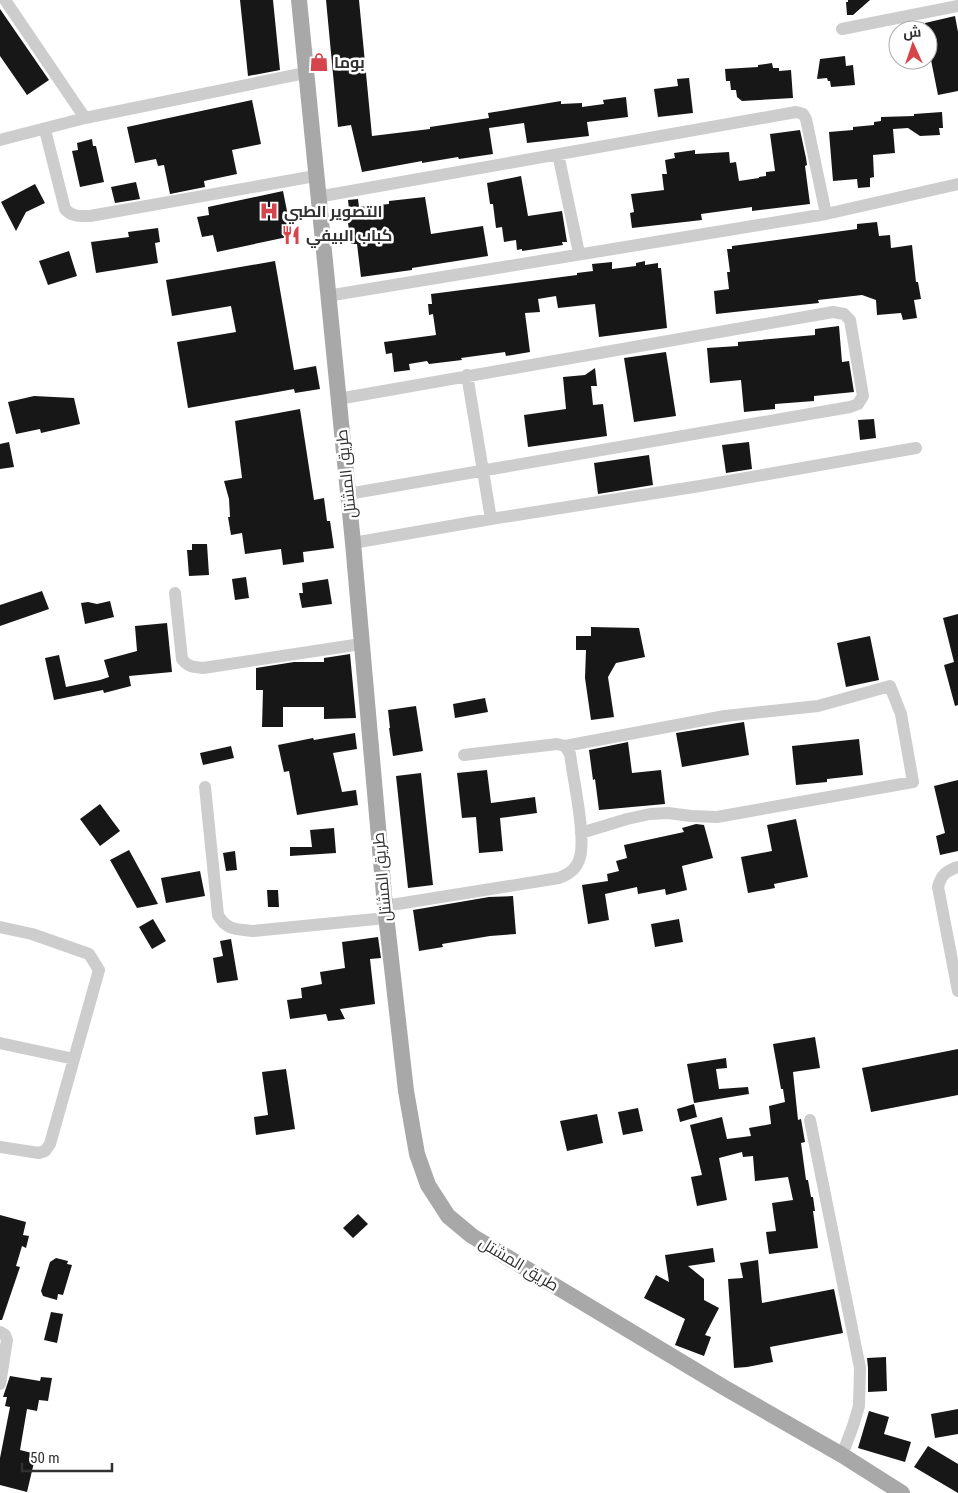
<svg xmlns="http://www.w3.org/2000/svg" width="958" height="1493" viewBox="0 0 958 1493" font-family="'Roboto Condensed',Cairo,sans-serif">
<rect width="100%" height="100%" fill="#fff"/>
<path fill="#171717" d="M240 0H273L280 70 248 76Z
M326 0H359L372 136 430 129V127L489 118 488 113 561 101V104L582 103V107L604 104 603 100 626 97 628 117 587 122 589 136 527 143 524 123 489 128 493 154 459 159 458 157 422 163V161L362 172 351 125 338 127Z
M848 0H870L853 15H847L846 2H848Z
M0 9 49 80 27 95 0 56Z
M955 16 958 32V91L938 95 930 55H932L928 30H926L925 23Z
M845 56 846 66 853 65 855 85 831 87 830 81H828L827 78 817 79 820 59Z
M772 63 773 68H779V71L791 70 793 98 742 101 737 97 736 90H731L730 81H726L725 69 758 67V65Z
M689 78 693 113 658 117 654 89 678 86 677 79Z
M252 100 261 144 232 150 237 174 204 181 205 187 170 194 164 165 158 166 156 159 135 163 127 127Z
M942 112 943 128H939L940 135 920 136 908 128 893 129 895 153 873 155 874 177 870 178V187L858 188 857 179 833 181 829 132 853 130V127L874 125V122L881 121V117L914 116V114Z
M800 130 806 158 807 165 805 166 810 204 752 211V207L701 214 702 220 632 228 630 213 634 212 631 194 664 190 662 174H667L665 160 675 158 674 153 695 150V154L729 152 730 163 736 162 739 181 759 178V177L766 176V172L775 171 770 134Z
M92 139 93 146H96L104 182 80 187 72 151 78 150 77 143Z
M521 176 528 216 562 211 567 242H562L563 245 522 251V249L517 250 516 240 504 242 502 227 496 228 493 204H490L487 183Z
M136 182 140 199 115 203 111 187Z
M35 184 45 203 26 212 16 231 1 202Z
M283 191 292 236 217 252 213 235 202 237 197 217 209 215 208 207Z
M425 197 431 234 483 226 488 256 412 268V270L361 277 357 244H351L346 209H349L348 200 358 199 359 207 389 204V201Z
M877 222 879 236 890 235 891 248 912 245 916 282H918L921 299 914 300 917 318 903 320 901 313 877 315 876 300 862 295 818 300 819 303 716 314 714 291 729 289 727 272H730L727 249H732V246L857 229V224Z
M158 228 160 242 155 243 158 263 96 273 91 242 129 237 128 232Z
M69 251 77 276 48 285 39 261Z
M275 261 294 370 316 366 320 389 295 393 294 389 188 408 177 342 236 332 231 306 172 316 166 280Z
M645 261V265L658 263V268H661L667 328 599 337 595 304 558 308 556 296 538 299 540 312 525 313 530 352 506 356 505 352 461 358 462 360 429 364 427 361 409 364 410 370 394 372 392 353 386 354 384 342 436 335 433 314 429 315 428 304H432L431 294 577 275V273L593 271 592 264 612 262V269L636 266V263Z
M839 326 842 362 849 361 854 392 814 396V401L775 404V409L744 412 741 380 710 383 707 348 738 346V342L815 335V329Z
M666 352 676 416 634 422 624 358Z
M595 368 597 386H591L593 405 603 404 607 436 528 447 524 415 566 409 563 377 585 375Z
M34 396 74 398 80 424 41 433 40 429 16 434 8 402Z
M300 409 314 500 324 498 327 521H330L334 548 303 552 304 562 283 565 281 549 245 554 242 533 231 535 228 517H230L229 499 224 481 242 478 235 421Z
M874 419 876 438 860 440 858 420Z
M9 442 14 467 0 469V444Z
M749 442 752 469 726 473 722 445Z
M649 455 653 485 598 494 594 463Z
M192 544H207L209 575 189 576 187 550H192Z
M246 577 249 598 235 600 232 579Z
M328 579 332 604 302 608 299 593H303L302 583Z
M42 591 49 609 0 626V605Z
M110 601 114 617 85 624 81 603 88 602 97 604Z
M958 614V705L955 706 944 665 954 662 943 618Z
M167 623 172 672 129 676 131 686 104 693 103 690 54 700 45 658 59 655 66 687 100 680 109 677 104 660 137 651 135 626Z
M591 627 639 628 645 657 616 663 608 677 614 717 591 720 585 678 586 650H576V636H591Z
M870 636 879 680 846 687 837 643Z
M350 654 356 718 324 719V707H283V727H262L263 690H256V668L294 662H324V658Z
M485 698 488 712 455 718 453 704Z
M416 706 423 751 393 756 389 728H390L388 710Z
M744 722 749 755 682 767 676 733Z
M355 733 357 749 333 753 342 792 356 790 358 805 297 815 289 771 284 772 278 745 313 738 314 740Z
M859 739 863 775 827 779V782L796 785 792 746Z
M628 742 632 773 661 770 665 804 599 810 595 779 593 780 589 750Z
M231 746 234 758 203 765 200 753Z
M487 770 491 803 535 797 537 813 500 818 503 851 479 853 476 817 462 818 457 773Z
M421 773 433 885 408 888 396 776Z
M958 780V851L940 855 936 836 945 833 934 786Z
M100 804 120 831 100 846 80 819Z
M796 819 808 877 774 884 775 888 748 893 741 857 772 851 767 825Z
M696 824 704 825 713 858 682 866 687 890 666 895 665 889 638 894 637 887 605 894 609 920 588 924 582 885 608 881 607 874 619 871 616 861 627 858 624 845 684 832 682 828Z
M334 828 336 853 290 856V847H312L310 830Z
M129 850 147 883 158 904 137 908 110 860Z
M235 851 237 870 226 871 223 853Z
M200 871 205 896 166 903 161 878Z
M267 890H278L279 907H268Z
M513 896 516 934 490 936 442 944 443 947 419 951 413 910 489 897Z
M153 919 166 941 152 949 139 927Z
M679 919 683 942 655 947 651 924Z
M378 937 381 958 370 959 375 1004 340 1009 345 1019 328 1021 326 1014 290 1019 287 1000 302 998 301 988 322 984 320 972 345 968 342 942Z
M231 939 238 980 217 983 213 958 223 956 220 941Z
M815 1037 820 1068 793 1072 798 1120 801 1119 805 1142 801 1143 806 1180H808L811 1197H813L815 1211H813L818 1248 769 1254 766 1232 776 1231 772 1203 793 1200 788 1177 755 1181 753 1156 743 1157 742 1152 719 1158 727 1200 697 1206 691 1177 702 1175 690 1125 722 1117 727 1139 751 1136 749 1128 771 1124 769 1106 785 1102 783 1089H781L773 1044Z
M958 1049V1095L871 1112 862 1068Z
M726 1058 727 1068 716 1069 719 1089 748 1087 749 1094 694 1103 687 1064Z
M286 1069 295 1129 256 1135 254 1117 268 1115 262 1072Z
M694 1104 697 1117 680 1122 677 1109Z
M638 1108 643 1131 623 1135 618 1112Z
M597 1114 603 1143 567 1151 560 1121Z
M358 1214 368 1224 353 1238 343 1228Z
M0 1215 26 1222 23 1235 29 1236 26 1248 22 1246 16 1266 20 1267 2 1320H0Z
M713 1248 715 1262 688 1266 704 1279V1300L719 1308 705 1335 711 1337 704 1356 675 1345 685 1319 644 1298 656 1275 669 1282 665 1255Z
M56 1258 68 1261 67 1264 72 1265 63 1295 58 1294 57 1300 43 1296 41 1291 50 1262Z
M758 1260 762 1303 834 1289 843 1333 770 1347 773 1362 747 1367 734 1368 728 1279 743 1278 740 1263Z
M51 1312 63 1314 57 1343 44 1340Z
M886 1357 887 1391 868 1392V1368L867 1358Z
M10 1376 40 1381 41 1377 52 1378 48 1401 39 1400 37 1411 27 1409 20 1450 36 1454 27 1492 0 1485V1458L10 1407 5 1406 7 1397H3Z
M958 1409V1434L935 1438 931 1414Z
M869 1411 889 1417 884 1434 911 1442 905 1462 858 1448Z
M928 1446 958 1464V1493L914 1467Z"/>
<g fill="none" stroke-linecap="round" stroke-linejoin="round">
<path stroke="#cdcdcd" stroke-width="12" d="M5 0 85 118
M842 29 958 6
M45 130 65 209C72 217 80 216 90 216L315 176
M0 140 85 118 305 73
M558 154 579 253
M317 197 796 112 803 114 806 119 826 214
M327 296 826 214 958 184
M467 375 491 519
M338 399 833 312 844 314 850 320 863 396 858 404 850 407 348 494
M353 543 491 519 700 486 916 448
M175 593 182 659C188 667 193 667 203 668L361 644
M565 746 725 716 818 706 890 686 901 714 913 782 717 817 691 816 668 813 650 814 627 819 581 833
M205 787 218 915C227 931 237 929 253 931L386 918
M958 867C946 871 941 875 938 887L958 991
M385 906 559 878C569 874 577 869 580 857 586 836 573 778 570 754L565 746 557 744 464 755
M0 927 32 934 89 954 99 970 50 1144 45 1151 39 1153 0 1147
M0 1043 74 1059
M810 1120 860 1368 859 1406 853 1426 842 1455
M0 1332 5 1335 7 1340 0 1384"/>
<path stroke="#a8a8a8" stroke-width="16" d="M299 0 353 543 385 906 406 1091 417 1154 428 1185 448 1216 472 1236 725 1388 842 1455 902 1493"/>
</g>
<defs>
<g id="shop-bare" transform="scale(1.5)"><path d="M-5-2.5h2.3a2.7 3.5 0 0 1 5.4 0H5L5.5 6h-11ZM-1.5-2.5h3a1.5 2.3 0 0 0-3 0Z" fill="#d4454c" stroke="#fff" stroke-width="2.5" paint-order="stroke"/></g>
<g id="hospital-bare" transform="scale(1.5)"><path d="M-5-5h3v3.5h4V-5h3V5h-3V1.5h-4V5h-3Z" fill="#d4454c" stroke="#fff" stroke-width="2.5" paint-order="stroke"/></g>
<g id="restaurant-bare" transform="scale(1.5)"><path d="M-5-6h1v4h1v-4h1v4h1v-4h1v5L-1.5 .5V6h-2V.5L-5-1ZM5-6V6H3V1.5H1.5Q1.5-4 5-6Z" fill="#d4454c" stroke="#fff" stroke-width="2.5" paint-order="stroke"/></g>
</defs>
<g fill-rule="evenodd">
<use href="#shop-bare" x="319" y="62"/>
<use href="#hospital-bare" x="269" y="211"/>
<use href="#restaurant-bare" x="291" y="235"/>
</g>
<g text-anchor="middle" dominant-baseline="central" stroke-width="5" stroke-linejoin="round" paint-order="stroke">
<g font-size="16" font-weight="bold" fill="#303030" stroke="#fff" text-anchor="start">
<text x="334" y="62">بوما</text>
<text x="284" y="211">التصوير الطبي</text>
<text x="306" y="235">كباب البيفي</text>
</g>
<g font-size="16" fill="#303030" stroke="#fff">
<text transform="translate(346 474) rotate(-96)">طريق المشتل</text>
<text transform="translate(382 877) rotate(-95)">طريق المشتل</text>
<text transform="translate(519 1264) rotate(31)">طريق المشتل</text>
</g>
</g>
<g transform="translate(913 45) rotate(357)"><circle r="24" fill="#ffffff" stroke="#acacac"/>
<path d="M0-4L9 19L0 12L-9 19Z" fill="#d4454c"/>
<text y="-8" font-size="14" font-weight="bold" text-anchor="middle" fill="#303030">ش</text>
</g>
<path d="M22 1463v8h90v-8" fill="none" stroke="#303030" stroke-width="2.5"/>
<text x="30" y="1463" font-size="15" fill="#303030" stroke="#ffffff" stroke-width="4" paint-order="stroke">50 m</text>
</svg>
